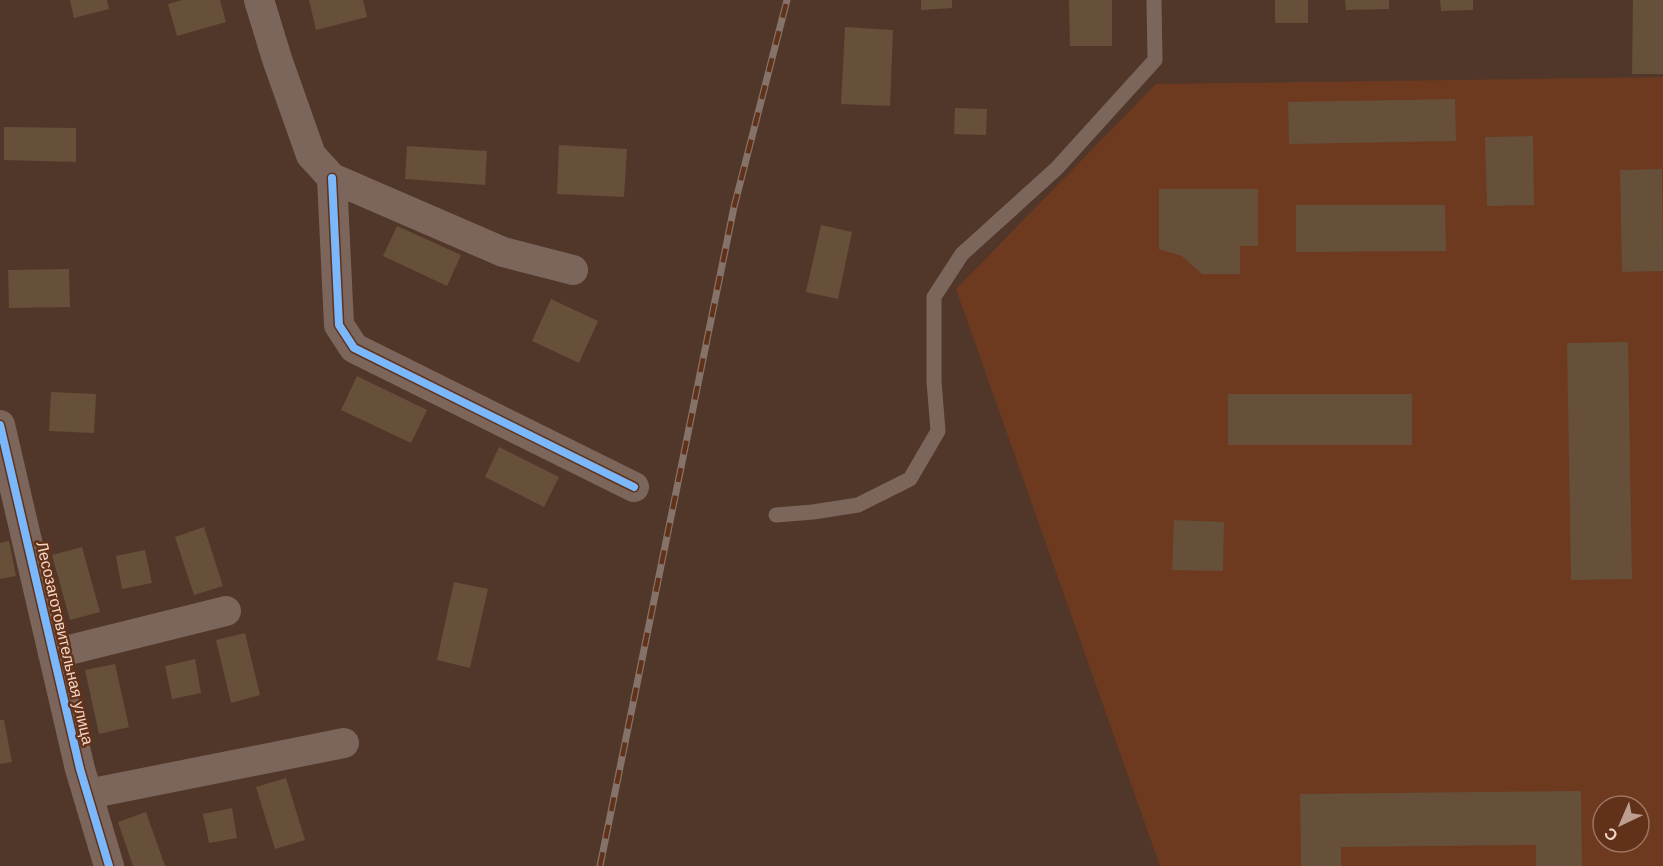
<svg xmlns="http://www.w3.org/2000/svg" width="1663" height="866" viewBox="0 0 1663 866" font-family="Arial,sans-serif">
<rect width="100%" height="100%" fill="#513729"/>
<path fill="#6d3a1f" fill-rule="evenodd" d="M1663 77V866H1160L956 289 1156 84ZM1603 806H1639V842H1603Z"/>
<path fill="#66503a" d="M70 0H107L109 9 74 18Z
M182 0H220L226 22 177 36 168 4Z
M309 0H363L367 17 316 30Z
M921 0H952V8L921 10Z
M1069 0H1112V46H1070Z
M1275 0H1308V23H1275Z
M1345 0H1389V9L1346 10Z
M1440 0H1473V10L1441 11Z
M1633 0H1663V74H1632Z
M845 27 893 30 890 106 841 104Z
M1455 99 1456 141 1289 144 1288 102Z
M955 108 987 109 986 135 954 134Z
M4 127 76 128V162L4 160Z
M1533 136 1534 205 1487 206 1485 137Z
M559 145 627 149 624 197 557 194Z
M407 146 487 151 485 185 405 179Z
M1662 169 1663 271 1622 272 1620 170Z
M1159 189H1258V246H1240V274H1202L1182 256 1159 249Z
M1296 205H1445L1446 251 1296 252Z
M821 225 852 232 838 299 806 292Z
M397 226 461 255 447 286 383 256Z
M69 269 70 307 9 308 8 270Z
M551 299 598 321 579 363 532 341Z
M1628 342 1632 579 1571 580 1567 343Z
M357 376 427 410 411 443 341 410Z
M51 392 96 394 94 433 49 431Z
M1228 394H1412V445H1228Z
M499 447 559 477 544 507 485 477Z
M1174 520 1224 522 1223 571 1172 570Z
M204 527 223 586 194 595 175 537Z
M9 541 16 576 0 579V543Z
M82 547 100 612 70 620 52 555Z
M145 550 152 583 122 589 116 556Z
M454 582 488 589 470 668 437 660Z
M245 633 260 695 231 703 216 640Z
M195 659 201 693 172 699 165 666Z
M115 664 129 727 99 734 85 670Z
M0 720H4L12 762 0 764Z
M286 778 305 840 275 849 256 787Z
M1581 791 1582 866H1536V845L1341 847V866H1301L1300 794Z
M232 808 237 838 209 843 203 814Z
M146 812 165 866H133L118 822Z"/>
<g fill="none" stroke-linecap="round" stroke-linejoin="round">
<path stroke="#7c665b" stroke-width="15" d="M776 515 813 512 858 505 910 479 938 431 934 381V297L962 254 1057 168 1155 60 1154 0"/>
<path stroke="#7c665b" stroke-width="30" d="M259 0 277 59 311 155 332 178 503 252 573 270
M332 178 339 325 354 348 634 487
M0 425 80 769 109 866
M53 654 226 611
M88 794 344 743"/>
<g stroke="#857268" stroke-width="7">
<path id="rail" d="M600 866 734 207 787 0"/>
</g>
<use href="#rail" stroke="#613219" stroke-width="4.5" stroke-dasharray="14" stroke-linecap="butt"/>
<g stroke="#613219" stroke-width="11">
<path id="cycleway" d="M332 178 339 325 354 348 634 487
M0 425 80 769 109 866"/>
</g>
<use href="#cycleway" stroke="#7ab7fb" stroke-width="8"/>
</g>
<g text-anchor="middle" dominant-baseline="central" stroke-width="5" stroke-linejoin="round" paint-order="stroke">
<g font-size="16" fill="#f5d7c8" stroke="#613219">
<text transform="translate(65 643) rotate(77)">Лесозаготовительная улица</text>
</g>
</g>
<g transform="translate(1621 824) rotate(224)"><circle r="28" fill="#613219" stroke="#9c745f" stroke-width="1.5"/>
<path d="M0-4.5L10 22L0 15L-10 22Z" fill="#bc9f90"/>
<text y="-9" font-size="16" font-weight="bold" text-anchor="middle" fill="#f5d7c8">С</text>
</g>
</svg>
